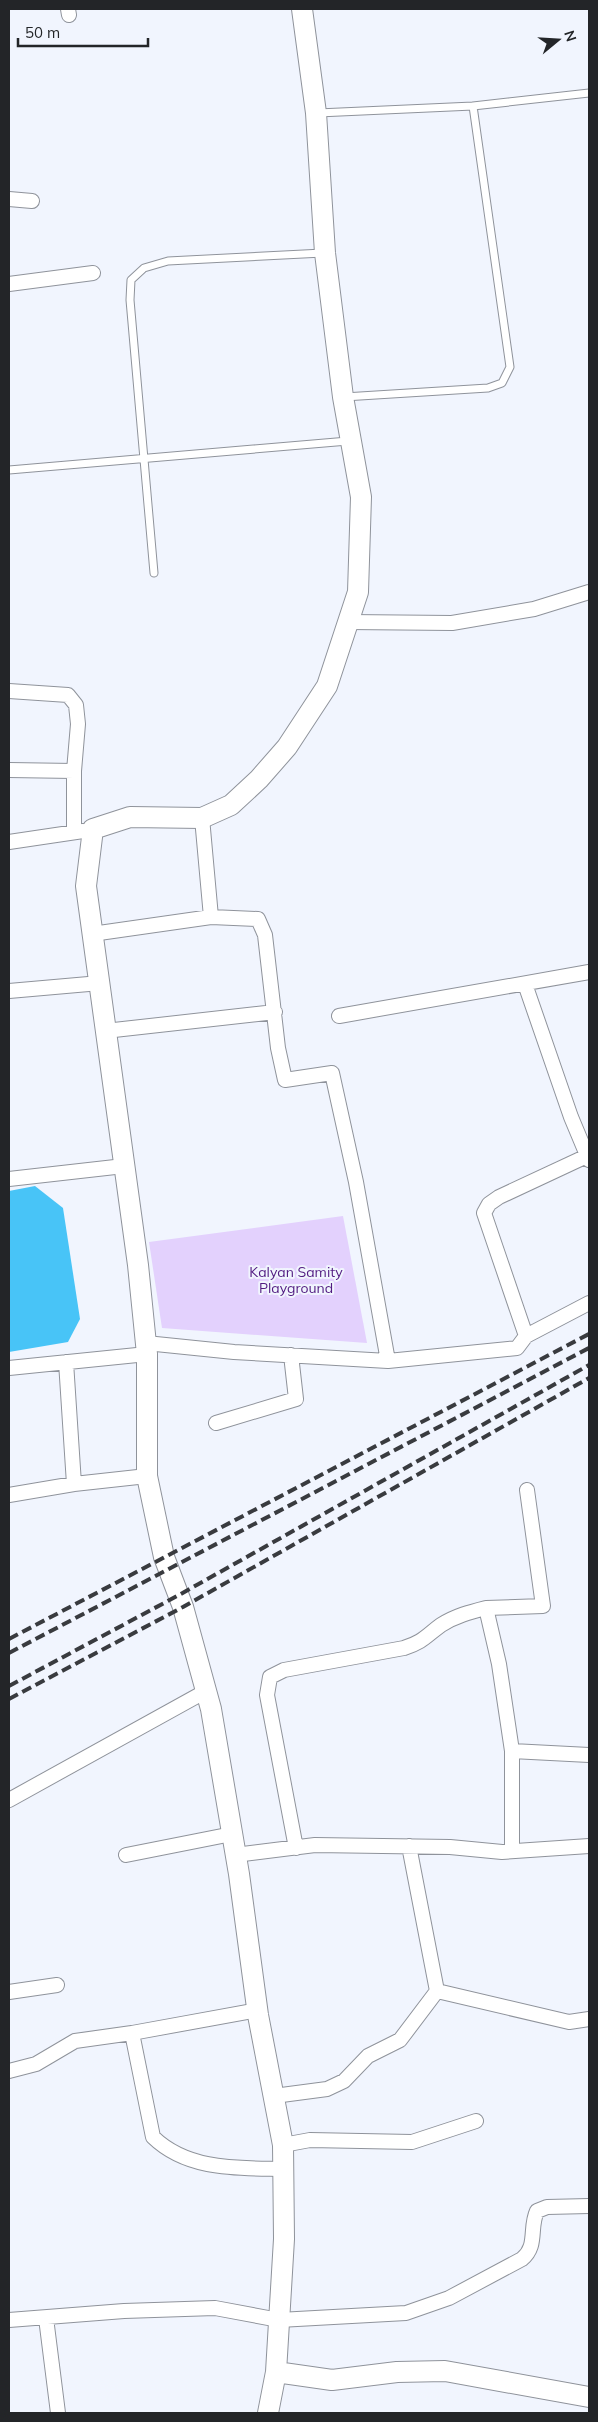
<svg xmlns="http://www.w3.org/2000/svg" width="598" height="2422" viewBox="0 0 598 2422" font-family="Mulish,sans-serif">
<rect width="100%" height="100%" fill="#f1f5fe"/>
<path fill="#e3d1fd" d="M343 1216 367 1343 162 1328 149 1242Z"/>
<path fill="#48c4f7" d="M35 1186 63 1208 80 1319 68 1342 9 1352V1191Z"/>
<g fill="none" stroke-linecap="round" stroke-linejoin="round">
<g stroke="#8f939b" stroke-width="9">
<path id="lane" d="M318 113 473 106 589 93
M344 397 488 388 502 383 510 367 473 106
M9 470 348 441
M154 573 130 300 131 280 144 268 168 261 323 253"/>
</g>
<g stroke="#8f939b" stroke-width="16">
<path id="street" d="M68 9 69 15
M9 199 32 201
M9 284 93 273
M348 622 452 623 534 609 589 592
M9 691 68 695 76 705 78 724 74 771V832
M9 770 74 771
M202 818 211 917
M9 842 83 831
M92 934 211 917 258 919 265 935 278 1048 285 1080 332 1073 356 1182 388 1361 517 1348 526 1336 484 1213 489 1204 499 1197 589 1155
M525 984 571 1117 589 1160
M9 991 100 983
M339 1016 589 972
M105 1031 275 1012
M9 1179 124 1166
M526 1336 589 1303
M146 1343 234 1352 388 1361
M66 1362 74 1484
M9 1368 147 1354
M216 1423 296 1399 291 1355
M9 1495 74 1484 147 1476
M512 1751 589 1755
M9 1800 206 1691
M409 1846 437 1991 569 2022 589 2019
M296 1848 267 1695 270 1677 284 1670 404 1648C423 1642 426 1636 441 1625 455 1616 470 1612 486 1608
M512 1851V1751L499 1664 486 1608 543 1606 527 1490
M126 1855 232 1834
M235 1855 315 1845 450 1847 502 1852 589 1846
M9 1992 57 1985
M132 2033 258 2010
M9 2071 36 2064 75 2041 132 2033 153 2137C188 2171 239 2168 283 2169
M274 2096 327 2089 344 2081 368 2056 400 2040 437 1991
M283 2145 310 2140 412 2142 476 2121
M46 2318 58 2413
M9 2320 124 2311 215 2308 279 2320 406 2313 449 2298 522 2259C538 2246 529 2228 537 2211L547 2207 589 2206"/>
</g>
<g stroke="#8f939b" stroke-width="22">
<path id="secondary" d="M276 2372 332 2380 397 2372 445 2371 589 2397
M268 2413 276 2372 284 2239 283 2145 258 2015 239 1874 211 1709 183 1607 164 1557 147 1476V1354L138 1265 86 886 93 829 130 817 202 818 231 805 259 779 287 747 327 686 358 592 361 497 343 397 325 253 316 113 302 9"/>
</g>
<use href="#lane" stroke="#fff" stroke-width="7"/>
<use href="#street" stroke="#fff" stroke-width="14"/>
<use href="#secondary" stroke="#fff" stroke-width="20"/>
<path stroke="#393b3f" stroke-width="4" stroke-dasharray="10 5" stroke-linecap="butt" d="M9 1639 589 1334
M9 1653 589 1348
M9 1686 179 1595 589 1365
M9 1699 183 1607 589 1378"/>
</g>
<g text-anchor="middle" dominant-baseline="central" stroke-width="4" stroke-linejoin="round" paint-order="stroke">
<g font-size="14" fill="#511b81" stroke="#f1f5fe">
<text x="296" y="1272">Kalyan Samity<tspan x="296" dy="16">Playground</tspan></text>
</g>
</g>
<rect width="598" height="2422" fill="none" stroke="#232528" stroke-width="20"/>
<g transform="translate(558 40) rotate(72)" stroke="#f1f5fe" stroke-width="4" paint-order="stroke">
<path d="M0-4L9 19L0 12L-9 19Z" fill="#232528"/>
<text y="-8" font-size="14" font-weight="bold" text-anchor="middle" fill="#232528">N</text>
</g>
<path d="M18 38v8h130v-8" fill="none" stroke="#232528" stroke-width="2.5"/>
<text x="25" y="38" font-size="15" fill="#232528" stroke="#f1f5fe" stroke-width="4" paint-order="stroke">50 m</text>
</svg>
